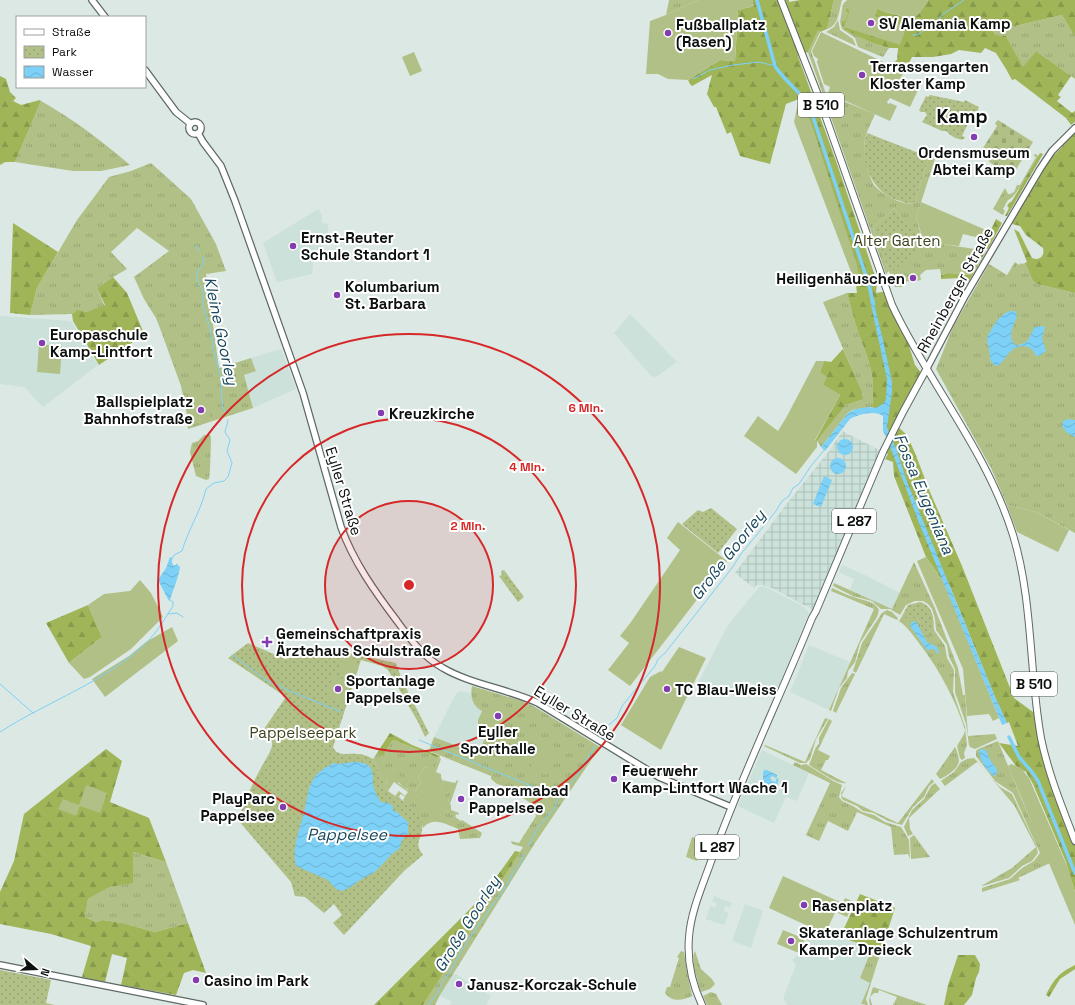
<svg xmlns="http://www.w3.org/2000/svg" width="1075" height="1005" viewBox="0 0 1075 1005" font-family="'Space Grotesk',sans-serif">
<defs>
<pattern id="industrial-grid" width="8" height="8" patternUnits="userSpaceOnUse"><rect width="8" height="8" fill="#cbe1da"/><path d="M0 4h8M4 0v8" fill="none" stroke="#adc0ba"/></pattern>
<pattern id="grass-tufts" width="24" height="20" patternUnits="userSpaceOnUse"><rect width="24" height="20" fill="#b1c087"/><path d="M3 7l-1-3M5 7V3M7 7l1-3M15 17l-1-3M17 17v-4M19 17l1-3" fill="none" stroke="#97a473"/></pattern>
<pattern id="forest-firs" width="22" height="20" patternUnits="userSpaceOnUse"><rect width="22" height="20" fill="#a0b458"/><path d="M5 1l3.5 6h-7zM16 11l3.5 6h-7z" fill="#889a4b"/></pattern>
<pattern id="cemetery-stones" width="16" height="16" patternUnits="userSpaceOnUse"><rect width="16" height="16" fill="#b1c087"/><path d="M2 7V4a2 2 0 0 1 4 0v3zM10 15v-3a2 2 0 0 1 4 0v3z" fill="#97a473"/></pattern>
<pattern id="park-dots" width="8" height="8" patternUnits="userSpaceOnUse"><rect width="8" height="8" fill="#b1c087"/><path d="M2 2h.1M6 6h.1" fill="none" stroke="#97a473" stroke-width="1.8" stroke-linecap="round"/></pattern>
<pattern id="water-waves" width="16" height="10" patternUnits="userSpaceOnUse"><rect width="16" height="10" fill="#7dd1f6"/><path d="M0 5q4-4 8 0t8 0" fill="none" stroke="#6bb2d2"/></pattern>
</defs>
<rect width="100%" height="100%" fill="#dce8e4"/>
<path fill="#cbe1da" d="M318 209 322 215V223L328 224V241L322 242V249L314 254 312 274 277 282 263 243Z
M630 314 677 362 656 377 651 376 614 333Z
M0 316 71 321 98 365 43 407 24 387 0 384Z
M281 349 296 389 253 408 243 375 256 371 251 358Z
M842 565 863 574 900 593 892 609 850 590 854 579 839 572Z
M763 586 799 604 805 608 809 613 776 693 743 680 735 696 699 681 728 625 759 587Z
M809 645 850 662 829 710 790 692Z
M459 691 471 693 476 706 482 711 478 720 488 732 484 741 475 753 434 737 454 697Z
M762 750 809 773 797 801 786 797 774 823 738 806Z
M714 896 732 903 730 908 725 906 724 911 729 913 724 925 706 919 710 906 715 908 717 904 712 901Z
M745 904 763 911 751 948 732 941Z
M813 933 825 940 835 936 872 948 860 978 870 982 861 1004 862 1005H787L784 1000V996L796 965 792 960 806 949Z
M454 973 491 996 486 1005H450L452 1002 439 995Z"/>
<path fill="url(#industrial-grid)" d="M843 430 844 432 883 452 815 611 774 589 763 585H757L754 588 735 573 785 506 829 451Z"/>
<path fill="url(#grass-tufts)" d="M669 0H698L666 15Z
M834 0H842C839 10 839 26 827 29Z
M843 4 847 7 845 12 848 13 845 22 842 21 843 27 846 30 872 43 889 48 883 57 858 47 855 38 842 29 840 22Z
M1062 15 1075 37V79L1036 51 1023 68 1006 36 996 35 993 31Z
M838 20 840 30 853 39 856 46 826 32 834 27Z
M818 29 820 32 811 51 826 94 875 114C872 122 866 131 865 140 862 151 868 175 874 185 879 191 885 194 891 198 898 201 907 206 915 202L929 157 935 159 916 218 923 241 981 250 977 263 970 275 948 273 941 275 940 269 926 270 920 275 921 280 915 281 914 276H910V281L902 282V287H895L890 274 922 244 894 208 873 228 889 271 886 274 808 52Z
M41 101C73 119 102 141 130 165L101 171H73L15 162Z
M1036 154 1038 156C1033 165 1016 198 1008 200L1003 209 1005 211 1003 215 993 209 1005 188 1008 194H1010L1014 192 1017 185H1020L1036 157 1033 155Z
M151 163 191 199 216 244 226 271 206 274 219 368 251 358 256 371 244 375 253 408 188 429 187 415 181 386 161 331 156 318 144 299 134 277 169 251 137 228 111 252 127 269 113 277 97 288 105 307C100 308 93 312 88 312 81 312 78 308 72 314L30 315 37 288 77 220 109 177 131 171Z
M1015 262 1019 265 1021 263 1022 264 1025 263 1033 281 1037 284 1075 293V533L1036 512 1007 505 991 468 936 369 953 327 989 264 1007 275Z
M847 293C851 306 854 320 858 332 869 361 876 375 872 407L852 410 848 413 821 447 817 441 846 405 861 400 863 395 823 302Z
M204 435H210L211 438 210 470 209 479 206 480 196 476 190 452 192 443 198 441Z
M914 562 934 606 958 668 963 695H965L968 736 995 734 997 739 975 749 970 747 969 745 966 724 955 692V669L949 657 947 645 936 630 935 619 932 609 928 604 923 601H915L906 605 900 615 890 609H881L872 601 853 596 833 586 834 583 892 609Z
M832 588C840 591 846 595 854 597 863 601 874 600 879 610L877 617 860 643 855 662 848 671 847 678 839 688 831 711 829 710 874 609 831 591Z
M887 610 892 612 898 618 897 620 884 614 856 673 853 671 862 643 882 613Z
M901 618H917L927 635 934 633V630L945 646 947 658 954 670 953 692 965 727 967 745 964 753 965 758 962 760 960 758 957 746 964 734 965 730C955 699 941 673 922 647 915 638 908 627 899 621Z
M852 673 855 674 836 713 833 711 841 688Z
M472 686 522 701 535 707 600 747 535 843 440 995 435 1005H423C456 952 490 900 523 847L512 844 511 841 519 843 536 816 532 804 504 786 497 784 491 779V776L429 751 434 737 475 753 482 745 488 732 478 724V720L482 711C472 706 470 695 472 686Z
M825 718 828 719 816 739 810 759 806 763H800L764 746 765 745 805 762Z
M829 719 832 721 818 750 830 756 828 760H826L821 770 846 783C837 785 818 770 809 765L816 747 819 744V738Z
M394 740 439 758 434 772 425 767 418 777 421 781 415 791C401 789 398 782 393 770L386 780 387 783 385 785 373 759 377 753H385L392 741Z
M998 741 1021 798 1050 863 1018 878 1020 880 982 892V888L1010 879 1022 868 1034 861 1040 853 1013 793 995 781 976 756V751L978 749Z
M955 747C957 751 959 757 959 761 958 769 947 776 940 779L936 774Z
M974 758 980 764 990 778 979 763 977 762 945 786 941 781 942 780 954 772 961 762 967 759Z
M795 762 801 765 806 764 833 781 842 785 839 797 842 801 853 806 862 812 874 815 885 822 901 827 909 840 910 859 908 854 894 855 891 827 857 812 848 831 828 821 819 841 806 835 830 783 793 765Z
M932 779 934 782 929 786 924 797 913 807 902 825 888 821 874 813 863 811 857 806 843 800 841 797V793L847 785 841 796 898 823Z
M992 779 1000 787 1012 794 1036 845 1038 853 1032 861 1022 866 1009 878 982 886H981L1012 868 1036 847 1014 805Z
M443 781 453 784 448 802H439L436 804H434Z
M935 783 940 789 909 818 910 829 913 834 908 836 904 827 912 810 924 799 931 786Z
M416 795 430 805 448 812 461 821 462 820 482 833 480 838 460 839 458 829C446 824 433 816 423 828L418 812 398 798 399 797 403 801Z
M914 835 930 857 911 859 910 838Z
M133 852 166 862 188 923 155 932 122 923 103 920 96 922 85 917 88 899 110 887 133 882Z
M872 948 881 951 866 999 868 1005 861 1004 870 983 860 978Z
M681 951 684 952 687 972 692 996C683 1000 672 1003 665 993L667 987H670L679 958 677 957Z
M695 951 701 969 712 979 715 984 710 989 701 992C698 983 690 959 695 951Z
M873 987 927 1005H893L897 997 879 990 878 993H874L870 997 872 1005H870L869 1000Z
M711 992 716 994 722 1005H707L703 996Z"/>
<path fill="url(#forest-firs)" d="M752 0H789V2L800 0H834L827 29 820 32 818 30 808 52 798 56 836 161 877 282 876 293 887 291 904 330 915 365 923 375 896 425 907 435 915 453 930 492 962 566 1014 698 1033 712 1037 708 1041 738 1075 840V892L1066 862 1033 784 1026 772 1016 766 999 743 1018 746 1009 722 1007 723 995 697 949 584H945L926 557 894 476 893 462 885 459 888 454 883 452 890 437 887 428V417L876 409 872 407C876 375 869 361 858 332 854 320 851 306 847 293H857L856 285 860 283 799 99 786 104 770 164 740 156 731 132 727 134 716 107H714L707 94 712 75 692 86 690 84 688 80 720 60 735 61 738 10 754 6Z
M928 0H1075V37L1062 15 993 31 996 35 1006 36 1023 67 1036 51 1071 76 1058 95 1061 97 1057 101 1072 113 1075 111V122L1071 125 1066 118 1015 79 1012 80 1006 69 996 53 985 48 981 53 959 50 951 54 933 57H912L909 63 906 62 902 71 888 64 890 62 893 63 897 60 898 48H889L872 43 845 30 842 24V21H845L848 13 845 12 847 7 850 10 845 27 875 16 877 8C887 15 899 13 909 20 918 17 923 8 928 0Z
M0 76 6 79 10 92 16 98 13 101 21 105 40 100 41 101 15 162H5L0 165Z
M1075 130V293L1037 284 1033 281 1025 263 1027 262 1014 229 1019 232 1032 258C1040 261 1045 256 1043 248L1026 235 1020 226 1012 224 1016 215 1050 159 1062 147Z
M1040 153 1043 154 1007 216H1005L1009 208 1007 206 1009 203 1012 201Z
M996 219 1002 223 988 249 982 247 986 230 990 232Z
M13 223 58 252 37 288 30 315 10 313Z
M981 250 986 251 969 281 960 283 959 278 941 279V275L948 273 970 275 977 263Z
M113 277 127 293 145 336 136 340 99 365 73 321 72 314 77 310 87 312 105 305 97 288Z
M843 349 862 392 863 398 861 400 846 405 817 441H815L840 395 823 385 820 372 824 361 831 362Z
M88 605 102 637 69 663 46 623Z
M390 733 412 745 440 756 439 758 394 740 392 741 383 756 377 753Z
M106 749 122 761 110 802 149 818 166 862 133 852V883L110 887 88 899 85 917 96 922 103 920 122 923 155 932 188 923 206 973 193 970 184 973 176 995 121 985 127 958 112 954 105 982 82 977 91 946 51 934 0 924V892L14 861 24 814Z
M515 851 520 852 423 1005H374L472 907 492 883Z
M860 894 895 908 881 951 840 937Z
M958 955H975L980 964 979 972 976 978 972 995 964 1005H944L948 985Z
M1075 965V969L1060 979 1049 997 1046 995C1054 979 1059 973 1075 965Z"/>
<path fill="url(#cemetery-stones)" d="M998 120 1033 142 1012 176 989 162 992 153 983 148 997 126 995 123Z"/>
<path fill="url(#park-dots)" d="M930 95 964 102 965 100 979 107 977 112 974 111 962 136 965 137 964 139C958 141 950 135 946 131H942L922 122 927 115 925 112H921L919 110 926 96 928 97Z
M867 133 929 157 915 202C909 205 903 202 897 200 871 192 858 158 867 133Z
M894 208 923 244 890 274 873 228Z
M711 508 737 529 718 553 682 524 698 510 703 512Z
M504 570 524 597 518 602 499 576 502 575 501 571Z
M920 602C934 606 934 620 934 633L927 636 917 618H901L908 605Z
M248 643 285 659 318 653 345 652 396 663 402 680 429 733 425 737 418 722 388 670 382 666 361 660 333 747C337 757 348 753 357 754 363 754 368 756 373 759L388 791 419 812C420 817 423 823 422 828 422 841 413 841 423 855L405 870 344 935 333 923 342 915 334 904 324 913 305 897 295 896 291 882 238 820C246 798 254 779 266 759 269 754 273 747 272 742L268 739H257L286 697 228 658Z
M0 970 51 980 46 1003 55 1005H0Z"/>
<path fill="#b1c087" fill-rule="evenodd" d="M698 0H752L754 6 738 10 735 61 720 60 688 80 668 79 658 74H646L650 21 666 15Z
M847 0H928C923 8 918 17 909 20 899 13 887 14 877 9L875 16 907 26 900 45 844 27 850 10 843 4Z
M821 32 904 72 900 79 916 86 915 89 918 90 910 107 890 98 887 102 888 104 890 103 897 106 890 121 828 93 830 87 824 84 817 62 818 59 814 56 812 51Z
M414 52 422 71 410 76 402 57Z
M799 98 811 122 857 265 860 284 856 285 794 122Z
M921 202 986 230 984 239 963 234 959 246 924 242 916 218Z
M39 344 62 346 60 374 37 372Z
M816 361H824L820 372 827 377 823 385 840 395 815 440 817 441V447L796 474 744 436 758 416 778 431 786 418Z
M208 399 210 418 196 422 190 402Z
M1007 505 1036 512 1069 530 1058 552 1017 532Z
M678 522 727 561 630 686 608 670 629 643 620 636 631 622 680 550 667 538Z
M926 557 945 584 999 718 993 721 989 714 967 716 963 669 917 561Z
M140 580 151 593 163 617 131 649 90 677 84 679 69 663 102 637 88 605 104 594 130 591Z
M172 627 178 641 105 697 92 679 129 656 146 642Z
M679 647 706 658 661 750 621 725 650 677 661 671 662 672Z
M343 657 357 662 352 678 338 673Z
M333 675 351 681 344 703 326 697Z
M540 744 556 751 546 775 530 769Z
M439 758 441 759 436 772 441 774V777L442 780 455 783 457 780 458 781 450 804 451 805V810L459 813 458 815 456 814 455 818 448 812 430 806 416 795 410 805 403 800 405 797 401 794 398 798 395 796 399 791 405 796 408 792 394 782 388 791 385 785 387 783 386 780 392 770 402 777 398 783 408 790 409 789 415 791 421 781 418 777 425 767 434 771ZM443 781 452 784 448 802 437 801 435 804Z
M1011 764 1021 768 1029 778 1068 868 1075 892V925L1008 766Z
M86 785 107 793 100 813 80 806 76 816 58 809 63 799 79 805Z
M692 837 704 841 697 861 686 857Z
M783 876 840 902 825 934 769 908Z
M845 898 854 902 847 917 838 913Z
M783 930 805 939 808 931 812 933 809 941 805 939 799 953 777 944Z"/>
<path fill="url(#water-waves)" d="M870 300H875V308L883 340 892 382V391L887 428 897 451 906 479 995 697 1007 723 1002 725 919 523 888 441 883 431V416C875 410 859 414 850 419L825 451 821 447 848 413C855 408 868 406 876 408L884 403 886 399 887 379Z
M1011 311H1015L1017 315C1015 325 1006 335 1015 345 1031 344 1028 337 1035 327L1043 326 1045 327 1042 338 1046 351 1039 356H1036C1032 344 1018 343 1010 352 1005 357 1003 363 997 366 988 363 991 357 989 350 988 346 987 341 987 337 992 328 1000 313 1011 311Z
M1068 419 1075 420V437L1066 432 1062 426 1063 421Z
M837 447a8 8 0 1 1 16 0a8 8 0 1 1-16 0Z
M830 466a8 8 0 1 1 16 0a8 8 0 1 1-16 0Z
M824 476 832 480 821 507 813 504Z
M170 557 172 558V563L174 566 177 564 180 567C179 576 173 590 170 600L169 601 158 580 166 568Z
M914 621 917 623 927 642 937 647 939 653 938 654 934 649 927 650 910 626 911 623Z
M982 749 986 750 990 760 997 769V773L995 776C988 774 979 759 979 751Z
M353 762C357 762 362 762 366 764 374 768 373 777 373 784 374 790 378 798 381 802L388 803 393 806V811L397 812 408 822V834L402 840 400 848 392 854 375 872 360 880 349 888 342 891 336 889 328 880 296 866C291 847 301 827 305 808 307 798 308 787 314 778 319 771 326 767 334 763L339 764Z
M764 770H767L777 775V777L776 778 772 776 770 778 772 781 776 782V779L778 778C780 782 776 785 774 789L763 784V773Z"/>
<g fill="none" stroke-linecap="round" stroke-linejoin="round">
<path stroke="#7dd1f6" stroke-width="1" d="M913 35H917L931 26 938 20 943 14 964 0
M693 79 710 70 733 65 759 62 775 66
M196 245 199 251
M203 257 204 260 203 264 197 273V280L203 291V305L210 329 214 351 221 378 222 405 225 412
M172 559 174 555 182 551C188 530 201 511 206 489L214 483 224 481 228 477 232 463 227 451 230 440C229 437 226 435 225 432 225 429 228 424 228 420
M168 614 177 613 183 617
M232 655 266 680 292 692 341 712
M0 684 33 713
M0 732C48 701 106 682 148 641 158 631 165 618 173 606V602L170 600
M604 734V729L617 718 622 706 655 666 658 659 665 653 732 568 741 554 776 511 782 501 789 496 793 488 799 484 811 466 825 449
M419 740 536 788 546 794
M548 795H551L559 789 568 787
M528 846 539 826 554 809 557 801 576 777 595 746
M428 1005 438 992 442 981 448 975 466 943 508 883 513 872 520 864 524 854"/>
<path stroke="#7dd1f6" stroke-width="3.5" d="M757 0 775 66C785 82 800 90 810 108L869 285 873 303
M1009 737 1019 757 1032 772 1038 781 1075 873"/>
<g stroke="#5e6965" stroke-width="8">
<path id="secondary" d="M92 0 105 17
M145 70 176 112 191 124
M189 128a6 6 0 1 1 12 0a6 6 0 1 1-12 0Z
M198 133 203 142 221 166 235 201 303 393 341 527C353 561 375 592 397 621 410 639 423 657 443 668 470 684 508 689 538 703L659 777 731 807
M927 368 965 296 1040 169 1052 151 1075 128
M0 965 203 1005"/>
</g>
<g stroke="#5e6965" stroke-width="8">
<path id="primary" d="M781 0 818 95 892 305C929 384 986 449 1013 535 1033 600 1029 671 1041 738 1048 773 1062 807 1075 841
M702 1005C692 984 687 961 689 937 691 909 705 880 714 853 743 773 780 697 812 618L816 611 883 452 903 412 927 368"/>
</g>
<use href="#secondary" stroke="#fff" stroke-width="5.5"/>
<use href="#primary" stroke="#fff" stroke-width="6"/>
</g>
<circle cx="409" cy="585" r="84" fill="#d62828" fill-opacity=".12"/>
<g fill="none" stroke="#d62828" stroke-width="2">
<circle cx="409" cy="585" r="84"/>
<circle cx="409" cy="585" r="167"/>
<circle cx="409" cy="585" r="251"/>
</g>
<g fill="#833db0" stroke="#fff" stroke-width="1.5">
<circle cx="871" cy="23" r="4"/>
<circle cx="668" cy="33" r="4"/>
<circle cx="862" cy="75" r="4"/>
<circle cx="974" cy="137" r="4"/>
<circle cx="293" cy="246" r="4"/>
<circle cx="913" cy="278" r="4"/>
<circle cx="337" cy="295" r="4"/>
<circle cx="42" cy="343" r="4"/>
<circle cx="201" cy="410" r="4"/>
<circle cx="381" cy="413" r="4"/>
<path d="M265 636h4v4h4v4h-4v4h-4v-4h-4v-4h4z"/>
<circle cx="338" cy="689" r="4"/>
<circle cx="667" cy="689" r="4"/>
<circle cx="498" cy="716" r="4"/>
<circle cx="614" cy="779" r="4"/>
<circle cx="461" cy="799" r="4"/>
<circle cx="283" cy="807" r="4"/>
<circle cx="804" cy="905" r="4"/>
<circle cx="791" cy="941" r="4"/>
<circle cx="196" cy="980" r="4"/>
<circle cx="459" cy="984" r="4"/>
</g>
<g text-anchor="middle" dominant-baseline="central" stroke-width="4" stroke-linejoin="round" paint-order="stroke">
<g fill="#fff" stroke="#545756" stroke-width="1">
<rect x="798" y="93" width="46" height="24" rx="3"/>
<rect x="832" y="509" width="44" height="24" rx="3"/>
<rect x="1011" y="672" width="46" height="24" rx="3"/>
<rect x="695" y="835" width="44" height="24" rx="3"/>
</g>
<g font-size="14" font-weight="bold" fill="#0b0f0e">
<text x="821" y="105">B 510</text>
<text x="854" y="521">L 287</text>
<text x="1034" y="684">B 510</text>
<text x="717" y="847">L 287</text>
</g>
<g font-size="15" font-weight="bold" fill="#0b0f0e" stroke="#fff" text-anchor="start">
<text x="879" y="23">SV Alemania Kamp</text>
<text x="676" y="24">Fußballplatz<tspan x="676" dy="17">(Rasen)</tspan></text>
<text x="870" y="66">Terrassengarten<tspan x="870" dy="17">Kloster Kamp</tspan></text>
<text x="974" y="152" text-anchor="middle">Ordensmuseum<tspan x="974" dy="17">Abtei Kamp</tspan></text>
<text x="301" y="237">Ernst-Reuter<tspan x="301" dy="17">Schule Standort 1</tspan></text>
<text x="905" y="278" text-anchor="end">Heiligenhäuschen</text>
<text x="345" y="286">Kolumbarium<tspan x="345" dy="17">St. Barbara</tspan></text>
<text x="50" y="334">Europaschule<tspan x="50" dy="17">Kamp-Lintfort</tspan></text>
<text x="193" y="401" text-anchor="end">Ballspielplatz<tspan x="193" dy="17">Bahnhofstraße</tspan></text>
<text x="389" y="413">Kreuzkirche</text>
<text x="276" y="633">Gemeinschaftpraxis<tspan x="276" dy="17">Ärztehaus Schulstraße</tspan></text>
<text x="346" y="680">Sportanlage<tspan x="346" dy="17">Pappelsee</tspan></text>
<text x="675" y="689">TC Blau-Weiss</text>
<text x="498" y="731" text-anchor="middle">Eyller<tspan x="498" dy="17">Sporthalle</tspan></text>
<text x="622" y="770">Feuerwehr<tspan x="622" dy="17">Kamp-Lintfort Wache 1</tspan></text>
<text x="469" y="790">Panoramabad<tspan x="469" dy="17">Pappelsee</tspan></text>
<text x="275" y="798" text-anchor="end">PlayParc<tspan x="275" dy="17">Pappelsee</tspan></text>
<text x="812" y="905">Rasenplatz</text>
<text x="799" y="932">Skateranlage Schulzentrum<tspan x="799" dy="17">Kamper Dreieck</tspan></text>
<text x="204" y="980">Casino im Park</text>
<text x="467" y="984">Janusz-Korczak-Schule</text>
</g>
<g font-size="15" fill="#3a421b" stroke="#fff">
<text x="897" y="240">Alter Garten</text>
<text x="303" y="732">Pappelseepark</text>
</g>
<g font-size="15" fill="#0b0f0e" stroke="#fff">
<text transform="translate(955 290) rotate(-61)">Rheinberger Straße</text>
<text transform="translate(344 491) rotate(73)">Eyller Straße</text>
<text transform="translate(575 713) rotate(31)">Eyller Straße</text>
</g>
<g font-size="16" font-style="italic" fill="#18485b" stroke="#fff">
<text transform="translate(221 331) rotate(78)">Kleine Goorley</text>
<text transform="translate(924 494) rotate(67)">Fossa Eugeniana</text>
<text transform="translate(728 555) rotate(-52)">Große Goorley</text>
<text x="347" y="834">Pappelsee</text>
<text transform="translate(467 924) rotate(-58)">Große Goorley</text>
</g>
<g font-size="19" font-weight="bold" fill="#0b0f0e" stroke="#fff">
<text x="962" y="116">Kamp</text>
</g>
</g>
<circle cx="409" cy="585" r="6" fill="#d62828" stroke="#fff" stroke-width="2"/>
<g font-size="12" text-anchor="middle" font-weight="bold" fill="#d62828" stroke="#fff" stroke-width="4" stroke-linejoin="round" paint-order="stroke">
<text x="586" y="412">6 Min.</text>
<text x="527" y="471">4 Min.</text>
<text x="468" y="530">2 Min.</text>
</g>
<rect x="16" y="16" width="130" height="72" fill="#ffffff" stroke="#9d9f9f"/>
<rect x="24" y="29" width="20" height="6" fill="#ffffff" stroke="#9d9f9f"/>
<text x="52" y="36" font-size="12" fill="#0b0f0e">Straße</text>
<rect x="24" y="46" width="20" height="12" fill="url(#park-dots)" stroke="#9d9f9f"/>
<text x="52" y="56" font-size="12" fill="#0b0f0e">Park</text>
<rect x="24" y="66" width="20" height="12" fill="url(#water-waves)" stroke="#9d9f9f"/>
<text x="52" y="76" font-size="12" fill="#0b0f0e">Wasser</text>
<g transform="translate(36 969) rotate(109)" stroke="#ffffff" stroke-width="3" paint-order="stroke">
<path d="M0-3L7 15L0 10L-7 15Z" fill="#0b0f0e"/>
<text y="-6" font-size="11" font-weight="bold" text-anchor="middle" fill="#0b0f0e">N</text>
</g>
</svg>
